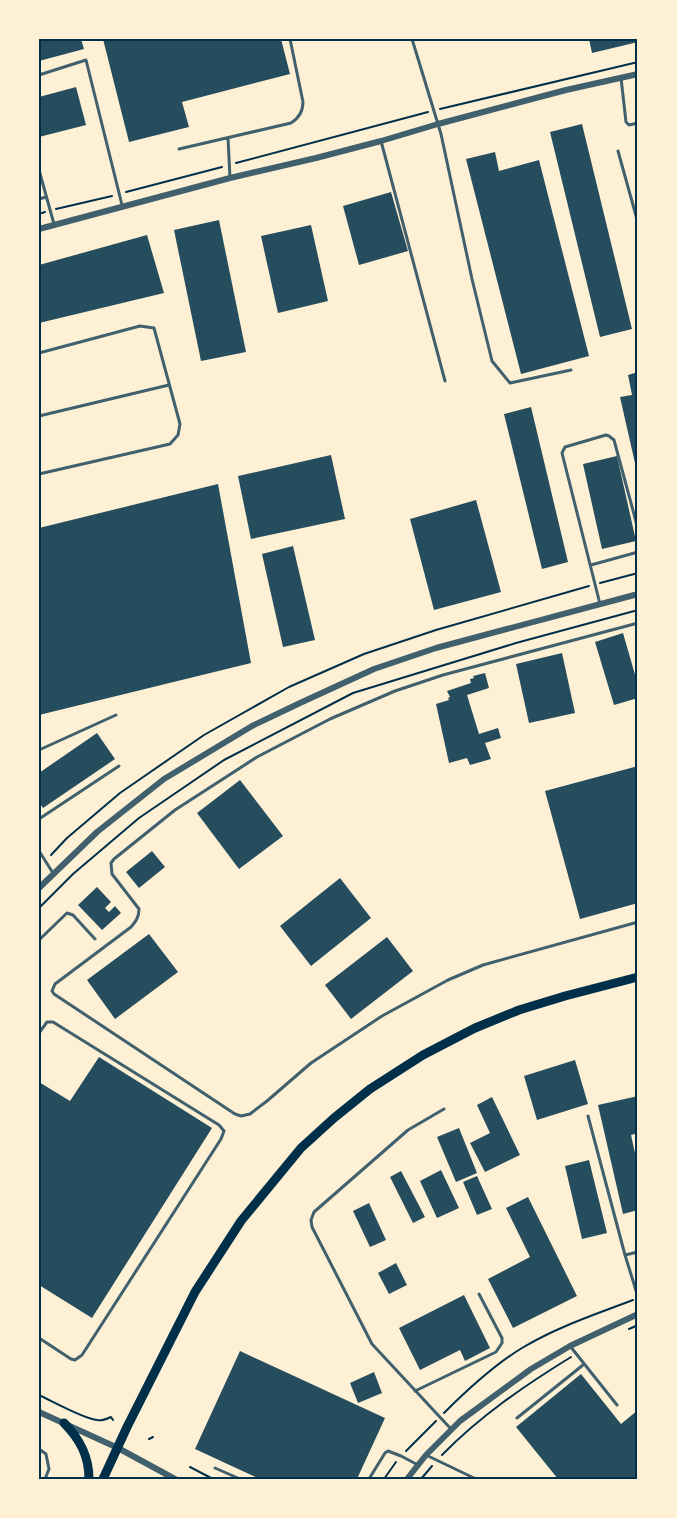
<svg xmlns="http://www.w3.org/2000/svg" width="677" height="1518" viewBox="0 0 677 1518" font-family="Quicksand,sans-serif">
<rect width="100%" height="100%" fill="#fdf0d5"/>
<path fill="#264d5e" d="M39 39H81L84 49 39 61Z
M103 39H281L290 74 182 102 189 127 129 142Z
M589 39H638V42L592 53Z
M76 87 86 125 39 137V97Z
M582 124 632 329 600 337 550 132Z
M495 152 499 171 539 160 589 356 521 374 466 159Z
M391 192 408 251 359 265 343 206Z
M219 220 246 352 201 361 174 230Z
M311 225 328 301 278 313 261 236Z
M147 235 164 293 39 323V265Z
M638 372V472H637L620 397 632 395 628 375Z
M531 407 568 562 542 569 504 414Z
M331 455 345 519 251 539 238 476Z
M617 456 636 541 602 549 583 464Z
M218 484 251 663 39 715V528Z
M476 500 501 592 434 610 410 519Z
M293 546 315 640 283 647 262 554Z
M623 633 638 685V698L614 705 595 642Z
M562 653 575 713 529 723 516 664Z
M485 673 489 688 467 695 479 734 498 728 501 738 485 743 491 759 470 765 467 758 449 763 436 704 449 700 448 698 450 697 447 691 471 683 470 679 474 678 473 676Z
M97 733 115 759 43 808 39 802V773Z
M638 766V903L580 919 545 791Z
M240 780 283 836 239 869 197 813Z
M152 851 165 867 139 888 126 872Z
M340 878 371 918 311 966 280 926Z
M97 887 111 902 105 908 109 912 115 906 121 913 102 930 78 905Z
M149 934 178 972 115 1019 87 980Z
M387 937 413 971 351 1019 325 985Z
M99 1057 212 1128 92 1318 39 1285V1162L41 1159 39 1158V1082L70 1101Z
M575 1060 588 1104 537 1120 524 1076Z
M638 1096V1133L631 1135 638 1167V1210L623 1214 598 1105Z
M492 1097 520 1155 485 1172 470 1143 490 1133 477 1105Z
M459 1128 477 1173 456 1182 437 1137Z
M589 1160 607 1233 582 1239 565 1166Z
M441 1170 459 1208 437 1218 420 1181Z
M401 1171 425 1217 413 1223 390 1177Z
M477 1176 492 1209 477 1215 463 1182Z
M528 1197 577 1296 513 1328 488 1279 530 1257 506 1208Z
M369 1203 386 1240 370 1247 353 1211Z
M396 1263 407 1285 389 1294 378 1273Z
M464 1295 490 1348 465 1361 460 1350 420 1370 399 1328Z
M240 1351 385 1418 357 1479H260L195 1449Z
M374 1372 382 1393 358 1403 350 1383Z
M581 1374 621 1424 638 1410V1479H558L516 1427Z"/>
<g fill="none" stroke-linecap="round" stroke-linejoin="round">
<path stroke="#003049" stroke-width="2" d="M440 109 638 62
M236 163 428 112
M126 192 222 167
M56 209 112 196
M39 214 45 212
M600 583 638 573
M51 855 67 838 120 793 204 735 289 687 364 654 436 630 589 586
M39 908 73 874 139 818 224 760 353 693 516 643 638 610
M629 1329 638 1325
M39 1395C52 1401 84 1419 97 1420 102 1421 107 1419 111 1417L113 1420
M444 1413C468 1389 494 1365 522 1348 557 1327 596 1314 633 1300
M149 1439 153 1437
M406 1451 436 1421
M442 1455C480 1416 524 1386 571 1357
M190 1467 213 1479
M130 1479V1478
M384 1479 396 1462
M421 1479 432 1466"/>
<path stroke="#3f606c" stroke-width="3" d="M412 39 441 134 472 279 492 361 510 383 571 370
M39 75 86 60 122 205
M621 78 626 122 629 125 638 123
M228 138 230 178
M381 141 445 381
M179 149 291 123C299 118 303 112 303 102L290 39
M618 151 638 223
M39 170 54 224
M39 199 46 197
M39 353 140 326 154 328 180 424 178 435 170 444 39 474
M39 416 169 385
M591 565 638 552
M600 604 562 453 565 447 606 435 609 436 614 440 638 529
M638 623 443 675 395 691 330 719 257 757 175 810 114 859 111 863 112 874 139 909C139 917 136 921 131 927L55 984 52 991 54 994 235 1114 241 1116 250 1114 267 1101 311 1063 382 1016 448 980 483 965 638 922
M39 750 116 715
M39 819 119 766
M39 851 53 873
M39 940 67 913 73 915 95 939
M39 1033 47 1022H53L219 1125 224 1131 221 1139 82 1355 75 1360 71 1359 39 1338
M444 1109 408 1130 314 1212 311 1220 312 1227 372 1344 451 1429
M588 1116 625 1255 638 1297
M625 1255 638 1252
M570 1346 617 1405
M415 1391 496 1352 502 1343V1338L479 1294
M517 1418 583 1365
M39 1449 46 1454 49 1469 45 1479
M426 1455 476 1479
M215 1468 240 1479
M369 1479 385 1453 388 1451 401 1456 418 1465"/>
<path stroke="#3f606c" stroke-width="6" d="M39 229 230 178 316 158 381 141 438 124 566 90 638 74
M39 888 97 832 164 779 252 726 300 703 374 669 436 648 638 594
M39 1412 118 1448 175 1479
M407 1479 426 1455 460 1421 531 1369 570 1346 638 1314"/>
<path stroke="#003049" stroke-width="9" d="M64 1423C80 1439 89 1456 89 1479
M103 1479 127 1427 195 1292 241 1221 301 1148 334 1118 370 1089 423 1055 475 1028 519 1010 565 996 638 977"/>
</g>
<rect width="677" height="1518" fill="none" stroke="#fdf0d5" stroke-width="81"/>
<rect x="40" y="40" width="596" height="1438" fill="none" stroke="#003049" stroke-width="2"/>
</svg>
